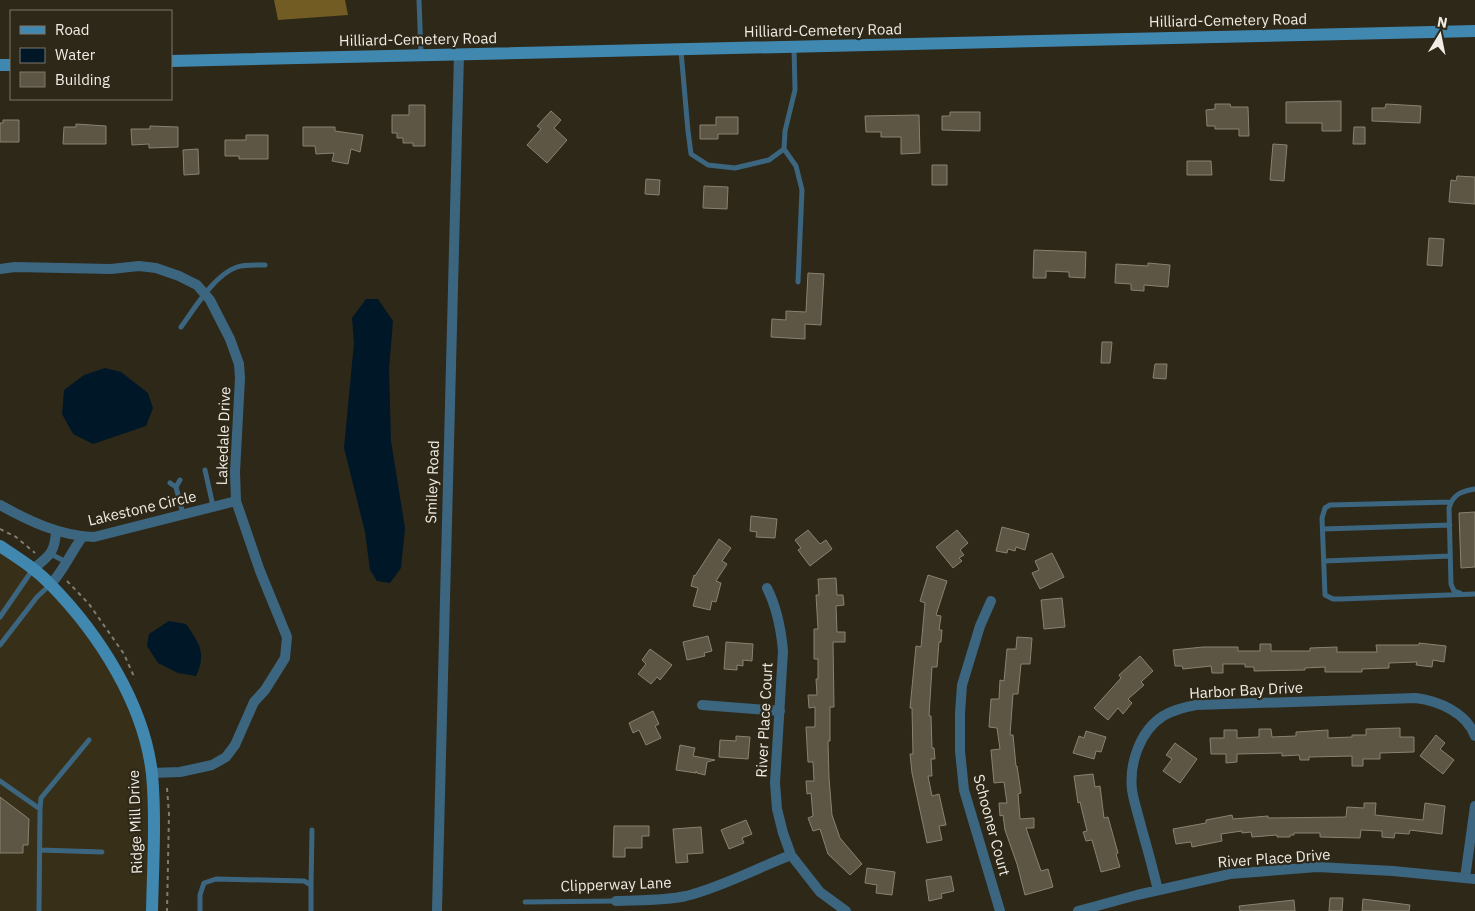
<svg xmlns="http://www.w3.org/2000/svg" width="1475" height="911" viewBox="0 0 1475 911" font-family="'IBM Plex Sans',sans-serif">
<rect width="100%" height="100%" fill="#2e2819"/>
<path fill="#382f19" d="M0 545 29 567 106 651 146 754 152 911H0Z"/>
<path fill="#725c24" d="M274 0H345L348 15 278 20Z"/>
<path fill="#001727" d="M366 299H378L393 321 389 369 391 441 405 528 401 568 390 583 377 581 370 570 365 532 344 448 354 343 352 318Z
M105 368 121 372 148 393 153 408 146 426 93 444 73 434 62 414 64 390 84 375Z
M169 621 186 624C199 643 207 653 196 676L178 673 158 663 147 646 149 634Z"/>
<path fill="#5d5645" stroke="#8a8271" d="M1341 101V131H1322V123H1286V102Z
M1215 104H1230L1231 107H1248L1249 136H1239V129H1215V126H1207L1206 110 1215 109Z
M1386 104 1421 106 1420 123 1372 121V108H1385Z
M409 105H425V146H413V143H403V138H397V133H392V115H409Z
M551 111 561 120 554 128 567 140 547 163 527 145 541 129 537 126Z
M950 112H980V131L942 130V116H950Z
M919 115 920 153 901 154V137H881V132H866L865 116Z
M716 117H738V134H718V139H700V125H716Z
M3 120H19V142H0V123H3Z
M76 124 106 126V144H63L64 127H76Z
M150 126 178 127V147L149 148V144L132 145 131 129H150Z
M303 127H335V131L363 135 360 152 351 149 348 164 332 161 334 153 316 154 315 146H303Z
M1354 127H1365V144H1353Z
M246 135H268V159H239V156H225V140H246Z
M1273 144 1287 145 1284 181 1270 180Z
M198 149 199 174 184 175 183 150Z
M1187 161H1211L1212 175H1187Z
M932 165H947V185H932Z
M1457 176 1475 177V204L1449 202 1451 180 1456 181Z
M646 179 660 180 659 195 645 194Z
M704 186 728 187 727 209 703 208Z
M1429 238 1444 239 1442 266 1427 265Z
M1034 250 1086 252 1085 278 1069 277V272L1046 271V278H1033Z
M1148 263 1170 265 1168 287 1144 285V291L1131 290V284L1115 283 1116 264 1148 266Z
M808 273 824 274 821 325 805 324V339L771 337 772 319 786 320V311L806 312Z
M1102 342H1112L1110 363H1101Z
M1155 364H1167L1166 379 1153 378Z
M1475 512V567L1461 568 1459 513Z
M751 516 777 519 775 538 756 537 757 532 750 531Z
M1002 527 1029 534 1025 550 1016 547 1015 551 1008 549 1007 553 996 551Z
M808 530 820 544 826 540 832 549 810 566 798 550 801 548 795 540Z
M957 530 968 543 960 550 964 555 959 558 962 561 953 568 936 547Z
M719 539 731 548 722 561 727 564 716 581 721 583 716 602 712 601 710 610 693 606 698 588 691 586 694 575 695 576Z
M1052 553 1064 577 1040 589 1032 573 1039 570 1035 561Z
M928 575 947 581 936 615 941 616 939 630H942L941 642H939L937 667H932L929 716H931L932 748H934L935 759H931L932 776H928L932 796 939 794 946 825 939 826 942 840 927 843 912 773 910 754H913L912 708H910L916 646 921 647 925 603 920 601Z
M836 578 837 595H843L844 605 836 606 837 632H845V642H833L834 707H830V741H828L829 778 832 815 840 838 862 864 850 875 828 854 820 829 813 831 808 818 813 816 811 793 807 794 806 781H814L813 762H808L806 727H815V707L809 708 808 695H817L816 679H818V659H814V629H818L816 595H819L818 579Z
M1062 598 1065 627 1044 629 1041 600Z
M708 636 712 651 704 653 705 656 687 660 683 642Z
M1017 637 1032 638 1030 664H1021L1018 694H1013L1010 735H1013L1016 766H1017L1021 793 1018 794 1020 819 1034 818V828H1026L1041 871 1048 869 1053 887 1025 895 1017 864 1005 830 1003 815 1000 816 999 803H1007L1004 782 994 783 991 750 1000 749 997 728 989 727 991 699H999L1000 680 1004 681 1007 649H1016Z
M726 642 753 644 752 661 743 660V666L737 665V670L724 669Z
M1419 643 1446 646 1444 662 1433 660 1432 667 1416 665 1417 662 1389 663V668L1362 669V672H1325V667L1305 668V670L1254 671V667H1245V664H1223V673H1212L1211 666 1183 669 1182 666H1175L1173 650 1203 647H1238V651H1260V644H1271V651H1310V648L1337 647V652H1377L1376 645H1419Z
M650 649 672 665 660 680 657 677 651 684 638 674 646 664 642 660Z
M1140 656 1153 671 1141 682 1144 685 1128 699 1132 703 1123 714 1118 708 1108 720 1094 708 1121 678 1119 675Z
M653 711 659 724 655 726 661 738 646 745 639 730 633 733 629 723Z
M1400 728V737H1414V752L1380 753V759H1363V766H1352V756L1309 757V760H1300L1299 755 1282 756V753L1237 754V762L1226 763V754H1211L1210 738H1224V730H1237V738L1259 737V729H1271L1272 737 1296 736V732L1328 730V738L1352 737V735H1366V729Z
M1086 731 1106 737 1101 752 1096 751 1094 759 1073 753 1079 736 1084 738Z
M1436 735 1445 743 1440 749 1454 760 1443 774 1420 756Z
M736 736 750 737 748 759 719 757 720 740 736 741Z
M1175 743 1197 759 1180 783 1163 771 1172 759 1166 755Z
M680 745 695 748 693 756 715 760 707 762 705 775 697 773 696 771V773L676 770Z
M1093 774 1095 787 1100 786 1104 818 1108 817 1118 853 1116 854 1120 867 1101 872 1092 840 1086 841 1083 832 1087 831 1080 802 1078 803 1074 776Z
M0 797 29 819 28 845H23V853H0Z
M1364 803H1376L1375 815 1423 820 1425 803 1445 806 1442 834 1410 830 1409 834 1395 833 1394 838 1382 837V831L1361 830 1360 838 1320 837V833H1294V835H1290V837H1277V835L1252 837 1251 832 1242 833V831L1221 834 1222 841 1192 847 1191 842 1176 844 1173 829 1206 823V820L1232 815 1233 819 1268 816V818L1346 817 1347 807 1364 808Z
M746 820 752 834 742 838 744 843 729 849 721 830Z
M614 826H649V836H642V848H625V857H613Z
M701 827 703 853 687 854 688 862 676 863 673 829Z
M867 868 895 872 892 895 876 893 877 885 865 883Z
M951 876 954 891 941 894 942 898 929 901 926 880Z
M1330 898H1343L1342 911H1329Z
M1363 899 1410 905 1409 911H1362Z
M1294 900 1295 911H1240L1239 906Z"/>
<g fill="none" stroke-linecap="round" stroke-linejoin="round">
<path stroke="#817c70" stroke-width="2" stroke-dasharray="4 4" stroke-linecap="butt" d="M0 529 16 537 35 553
M67 581 89 604 124 654 135 679
M167 788 169 814 167 911"/>
<path stroke="#3c667f" stroke-width="5" d="M419 0 421 54
M794 47 795 90 785 131 784 149 796 166 802 190 798 282
M681 51 688 131 691 154 708 165 735 168 769 160 784 149
M181 327C195 308 214 275 237 267 246 264 256 265 265 265
M205 470 213 506
M180 480 176 487 183 514
M170 483 176 487
M1451 502 1330 505 1325 508 1322 518 1325 595 1333 599H1341L1475 594
M1323 529 1450 525
M51 554 66 562
M1324 561 1450 556
M1460 593 1454 591 1451 584 1449 508C1453 494 1462 491 1475 489
M0 617 33 569
M0 645 37 597 51 584
M0 781 40 809 39 911
M40 809 41 798 89 740
M40 850 102 852
M311 885 312 830
M525 902 616 901
M200 911V895L204 883 216 879 304 881 311 885V911"/>
<path stroke="#3c667f" stroke-width="10" d="M0 269 15 267 111 269 139 266 156 268 179 276 197 285 210 300 230 339 239 364 240 378 235 472 236 501 260 571 287 637 285 658 265 690 254 702 235 745 226 757 212 765 180 772 151 773
M0 505C29 521 60 536 94 537L236 501
M33 569C49 556 55 553 56 531
M51 584C64 570 71 552 83 536
M767 588C777 608 781 628 783 651L775 783 777 809 783 833 791 855 820 892 846 911
M991 601 980 626 962 685 960 713V751L964 790 1000 911
M702 705 780 711
M1465 878 1475 806
M1158 890C1153 870 1148 850 1142 830 1139 817 1134 803 1132 790 1129 763 1140 731 1163 716 1173 710 1185 707 1196 705L1416 698C1438 701 1466 712 1475 736
M616 901C639 900 663 901 686 896 722 887 757 868 791 855
M437 911 459 54
M1078 911 1137 895 1230 874 1317 867 1393 871 1475 879"/>
<path stroke="#4188b0" stroke-width="12" d="M171 61 1475 31
M0 65H11
M0 546C18 558 36 569 51 585 99 634 144 704 152 774 156 819 153 865 152 911"/>
</g>
<g text-anchor="middle" dominant-baseline="central" stroke-width="4.5" stroke-linejoin="round" paint-order="stroke">
<g font-size="15" fill="#f0ece3" stroke="#2e2819">
<text transform="translate(1228 20) rotate(-1)">Hilliard-Cemetery Road</text>
<text transform="translate(823 30) rotate(-1)">Hilliard-Cemetery Road</text>
<text transform="translate(418 39) rotate(-1)">Hilliard-Cemetery Road</text>
<text transform="translate(223 436) rotate(-88)">Lakedale Drive</text>
<text transform="translate(432 482) rotate(-88)">Smiley Road</text>
<text transform="translate(142 508) rotate(-13)">Lakestone Circle</text>
<text transform="translate(1246 690) rotate(-3)">Harbor Bay Drive</text>
<text transform="translate(764 720) rotate(-87)">River Place Court</text>
<text transform="translate(135 822) rotate(-92)">Ridge Mill Drive</text>
<text transform="translate(992 825) rotate(75)">Schooner Court</text>
<text transform="translate(1274 858) rotate(-4)">River Place Drive</text>
<text transform="translate(616 884) rotate(-2)">Clipperway Lane</text>
</g>
</g>
<rect x="10" y="10" width="162" height="90" fill="#2e2819" stroke="#7c766a"/>
<rect x="20" y="26" width="25" height="8" fill="#4188b0" stroke="#7c766a"/>
<text x="55" y="35" font-size="15" fill="#f0ece3">Road</text>
<rect x="20" y="48" width="25" height="15" fill="#001727" stroke="#7c766a"/>
<text x="55" y="60" font-size="15" fill="#f0ece3">Water</text>
<rect x="20" y="72" width="25" height="15" fill="#5d5645" stroke="#7c766a"/>
<text x="55" y="85" font-size="15" fill="#f0ece3">Building</text>
<g transform="translate(1440 35) rotate(10)" stroke="#2e2819" stroke-width="4" paint-order="stroke">
<path d="M0-4L9 19L0 12L-9 19Z" fill="#f0ece3"/>
<text y="-8" font-size="14" font-weight="bold" text-anchor="middle" fill="#f0ece3">N</text>
</g>
</svg>
